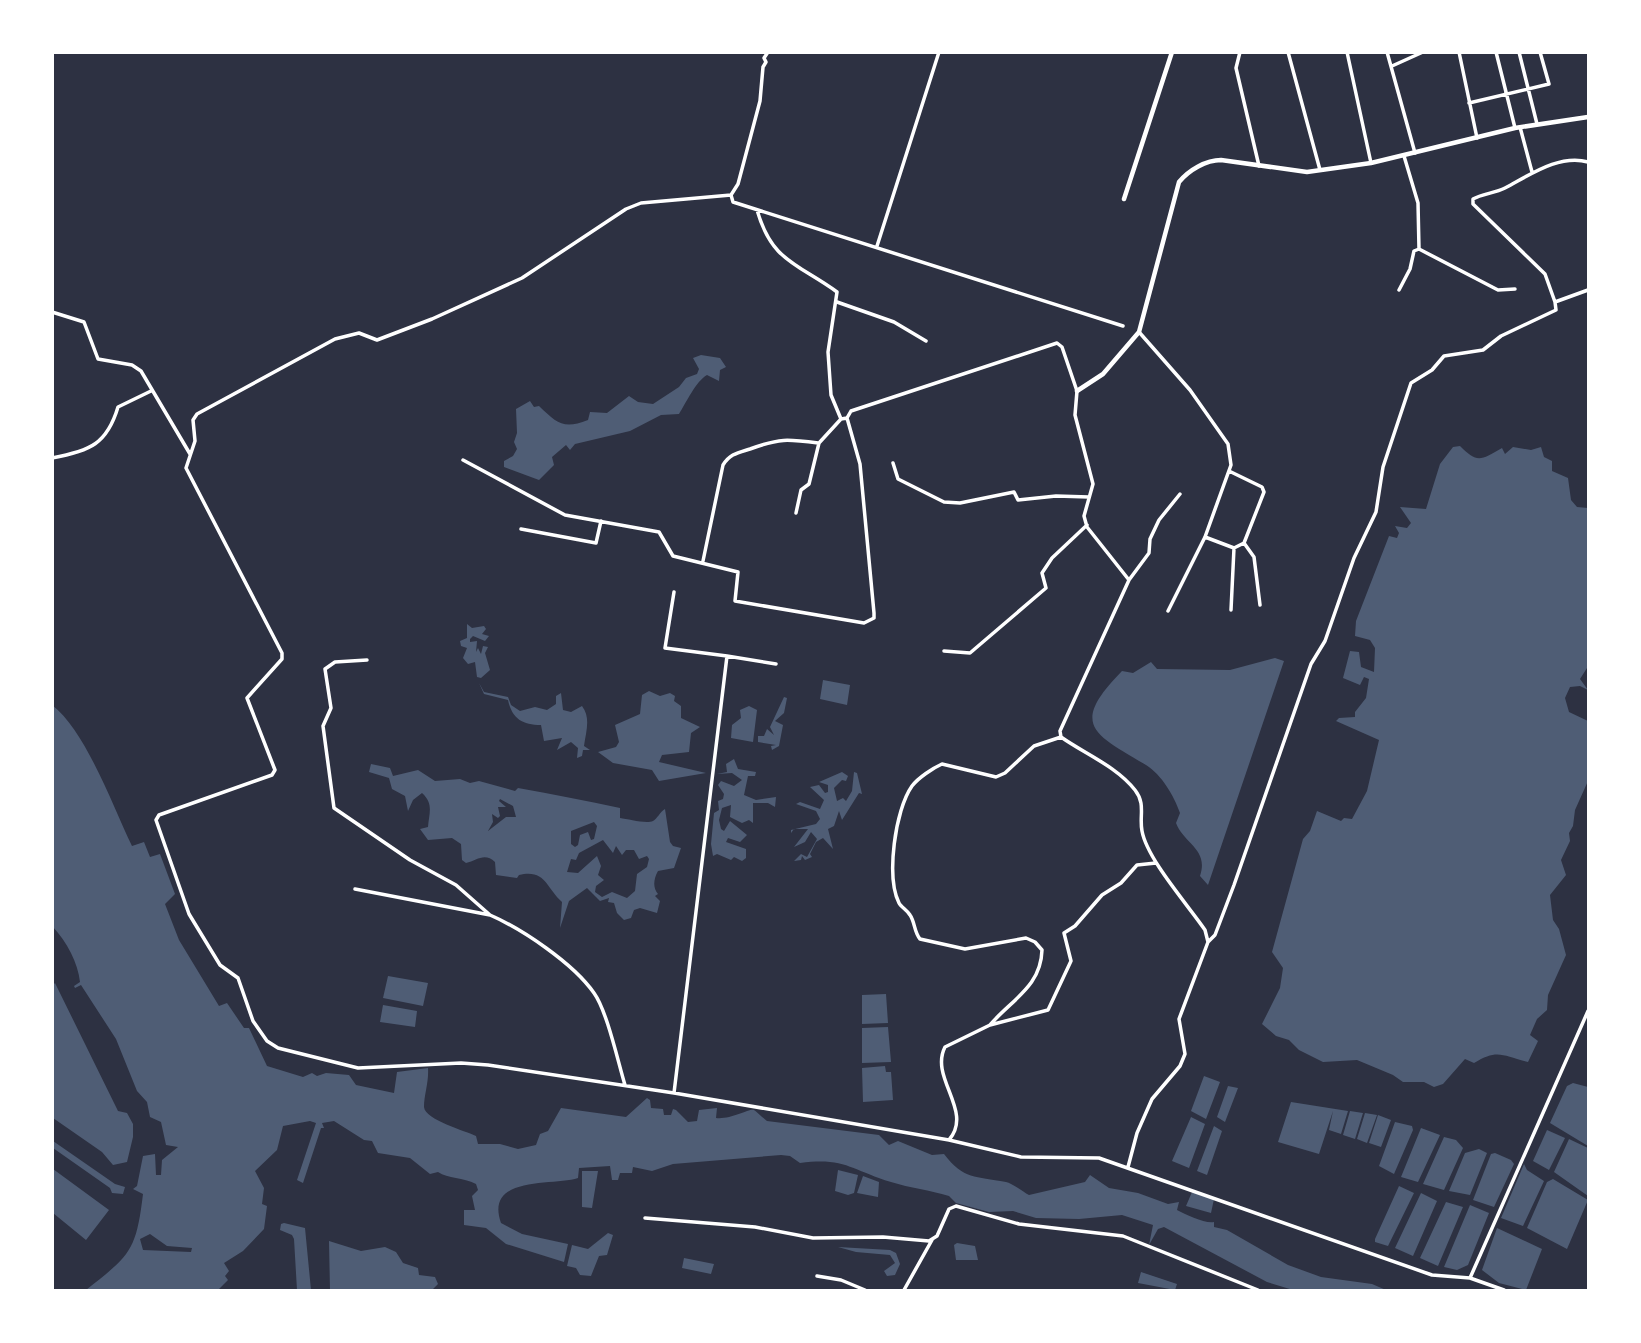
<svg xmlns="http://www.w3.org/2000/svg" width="1641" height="1343" viewBox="0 0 1641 1343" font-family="'PT Sans',sans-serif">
<rect width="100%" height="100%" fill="#2d3142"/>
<path fill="#4f5d75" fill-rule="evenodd" d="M701 355 720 358 726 367 720 370 719 381 707 375C696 381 686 403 679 414L661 415 630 431 575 444 570 450 566 445 552 457 554 465 539 480 504 467V461L513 456 517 449 514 442 517 433 516 409 530 401 534 407 539 406C557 423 563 430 588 420L590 412 607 413 629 396 638 402 653 404 679 387 686 378 697 374 699 369 693 358Z
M1460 446C1477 463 1480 461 1502 448L1505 454 1513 447 1531 450 1541 447 1544 457 1552 461V471L1568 478 1571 500 1577 507 1588 508V651L1587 668 1580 679 1588 690 1580 686 1570 687 1565 698 1569 712 1588 721V781L1575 810 1573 826 1569 833 1570 841 1561 860 1566 875 1550 895 1553 920 1559 929 1566 955 1548 995 1547 1010 1537 1019 1530 1035 1538 1041 1528 1062C1503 1056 1498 1048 1474 1063L1465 1059 1443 1084 1434 1087 1424 1082H1403L1393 1075 1357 1060 1323 1062 1299 1050 1289 1040 1276 1036 1262 1024 1280 988 1283 968 1272 952 1303 839 1310 831 1317 811 1341 821 1344 818 1352 819 1367 791 1379 740 1336 721 1339 718 1355 717V712L1366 698 1369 679 1364 677 1360 685 1343 678 1350 651 1359 652 1361 667 1374 672 1375 648 1370 640 1355 636 1356 621 1389 536 1397 538 1399 533 1395 526 1407 528 1411 523 1400 507 1426 509 1440 464 1453 447Z
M467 624 472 628 484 626 486 629 482 634 489 636 485 641 473 636 470 639V642L477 641 476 652 478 648 481 654 483 646 488 647 485 653 490 670 481 678 477 677 475 662 468 664 463 658 467 648 461 646 460 641 467 638Z
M1275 658 1284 661 1208 885 1200 876C1209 849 1184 844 1176 823L1180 813C1174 796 1162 775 1146 765 1095 734 1068 726 1122 671L1133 673 1151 662 1157 669 1230 670Z
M823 680 850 685 847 705 820 699Z
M479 683 484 692 508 697 511 705 520 711 535 707 547 710 556 704V696L561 693 563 710 571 712 582 706C591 718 586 731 584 746L590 750H583L582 756 577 758 578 748 571 742 557 750 562 738 544 741 541 725C523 725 512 719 508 700L484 694Z
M649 691 660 696 670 693 675 696 674 701 681 706V718L700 727 691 733 689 752 662 755 659 762 706 773 659 781 652 770 613 763 598 752 616 747 619 742 615 725 640 714 642 695Z
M784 697 787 698 784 713 775 721 783 725 779 746 772 750 771 746 776 745 758 742V736H764L767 729 774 735 770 727Z
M52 705C86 731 113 807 132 846L144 842 150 857 160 854 175 894 165 904 179 940 219 1006 227 1003 244 1028H249L267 1066 303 1077 312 1073 317 1076 326 1073 349 1075 356 1085 394 1093 397 1072 428 1068C429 1082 424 1095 424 1107 425 1120 466 1131 476 1136L478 1144H500L518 1149 536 1145 540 1134 548 1131 561 1108 626 1117 647 1098 650 1100 651 1108 663 1109 664 1115H671L673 1109 676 1110 688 1122 697 1121 699 1110 717 1108 716 1118C730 1120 750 1108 754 1110 757 1112 763 1118 767 1121L879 1135 889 1145 898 1141 932 1155 944 1154C964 1180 975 1176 1006 1182 1012 1183 1023 1192 1029 1195L1085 1182 1090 1175 1109 1188 1138 1193 1168 1204 1179 1202 1177 1210C1186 1215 1206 1224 1214 1222V1227L1227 1230 1288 1265 1321 1277 1372 1284 1386 1290H1293L1267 1282 1164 1227 1158 1229 1149 1245 1153 1225 1122 1215 1079 1219 1036 1218 1013 1211 989 1212 956 1203 949 1196C930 1190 910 1188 891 1182 851 1170 845 1157 800 1163L790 1156 781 1155 673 1164 652 1171 633 1167 632 1173H620L618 1180H612L610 1166 579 1168 578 1178C554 1186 484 1175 501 1223L522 1234 568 1244 564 1262 506 1244 486 1228 464 1225V1210H475L472 1196 478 1190 476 1184C463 1177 448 1179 438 1172L430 1174 410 1158 378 1153 372 1141 364 1140 334 1121 322 1123 324 1128H321L303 1183 297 1180 316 1123 310 1121 283 1126 277 1150 255 1171 264 1188 262 1204 267 1206 264 1229 243 1251 224 1263 229 1271 225 1276 228 1280 218 1290H86C130 1255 136 1252 143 1194L133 1189 137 1186 143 1156 155 1154 156 1175H161L162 1160 178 1147 166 1145 161 1122 150 1117 147 1102 137 1091 116 1039 81 985 75 988 74 986 80 982C78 963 67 942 53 927ZM150 1234 167 1246 192 1248 191 1252 143 1250 140 1239Z
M749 706 757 710 753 742 731 738 732 725 741 718 740 710Z
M734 759 738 769 756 772 755 776H748L744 795 756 800 776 797 775 807 768 803H753V823L749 820 742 823 730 817 731 805 722 808 719 820 721 829 724 831 730 821 747 835 740 842 728 838 726 842 746 849V858L742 861 734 857 731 860 717 854 713 856 711 844 714 813 719 810 718 801 723 799 724 794 718 785 721 781 734 786 742 780 732 773 717 774 727 772 726 764Z
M371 764 390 768 393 776 418 770 435 781 460 779 470 783 479 781 515 791 518 788C553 794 587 801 620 808V818C628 819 646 824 653 821 657 819 660 812 665 809L670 842 673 846 681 848 674 868 658 871C653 880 653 888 658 894L655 896 660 901 657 913 640 908 634 910 631 918 624 920 617 913 614 903 608 902 609 898 600 901 587 888 569 901 560 928 562 902C546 888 546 869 519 875L517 878 496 875 495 862C485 852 477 860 466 863L462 860 461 844 452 838 428 840 420 829 428 827C429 813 434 804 422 793L413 800 408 811 405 796 392 789 389 778 369 772ZM500 799 513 806 516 817H506L488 831 493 822 492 814 498 818 500 816 498 807H506L499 801ZM594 822 597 826 594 839 591 840 588 832 580 835 578 845 575 847 571 844V831ZM603 840 613 853 616 846 622 855 626 850H634L639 859 647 856 649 859 647 867 637 874 635 891 627 898 612 892 602 897 595 892 596 886 604 880 598 875 601 866 597 856 578 873 567 872 571 859 576 860 579 853Z
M842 772 848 776 846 781 842 780 834 788 837 801 843 798 846 801 852 791 854 772 857 773 862 794 859 793 842 820 839 811 834 826 828 829 833 849 823 838 816 842 810 854 812 857 805 860 802 856 801 860 794 861 801 854 807 857 817 839 811 832 805 842 794 847 808 829H794L791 833V830L816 824 820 819 816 811 796 804 800 802 820 809 824 800 810 787 819 785 825 793 828 792V785L819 782Z
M388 976 428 983 423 1006 383 998Z
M55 983 118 1111 127 1113 133 1124V1137L127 1162 113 1165 102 1152 53 1118 52 986Z
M886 994 888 1023 862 1024V995Z
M383 1005 417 1011 415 1027 380 1022Z
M888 1027 891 1062 862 1063V1028Z
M885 1066 886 1072H891L893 1100 863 1102 862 1068Z
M1204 1076 1220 1082 1206 1119 1191 1111Z
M1573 1083 1588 1087V1146L1550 1123 1567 1086Z
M1228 1086 1238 1088 1225 1122 1217 1117Z
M1291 1102 1348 1111 1341 1134 1329 1130 1333 1111 1319 1154 1278 1142Z
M1350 1111 1363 1113 1355 1139 1343 1135Z
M1365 1113 1377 1115 1367 1143 1357 1139Z
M1378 1115 1391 1120 1381 1147 1369 1143Z
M1191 1117 1205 1124 1189 1168 1172 1161Z
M1395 1122 1412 1126 1413 1130 1394 1174 1379 1166Z
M1214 1126 1222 1131 1207 1175 1197 1171Z
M1421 1128 1440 1135 1418 1182 1401 1177Z
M1547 1130 1565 1138 1549 1170 1533 1161Z
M1444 1137 1456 1140 1463 1148 1444 1190 1423 1184Z
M1569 1139 1588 1148V1196L1554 1172Z
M53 1141 115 1184 125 1187 123 1194 112 1193 110 1188 53 1148Z
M1479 1149 1487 1153 1470 1195 1449 1191 1465 1153Z
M1495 1153 1511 1160 1514 1164 1494 1207 1473 1200 1491 1154Z
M1524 1164 1527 1170 1544 1181 1523 1226 1501 1218Z
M53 1169 109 1210 86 1240 53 1213Z
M838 1170 858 1175 854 1193 848 1195 835 1191Z
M582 1171H598L592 1208 582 1207Z
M863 1176 879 1182 878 1197 857 1193Z
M1553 1179 1588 1200 1567 1249 1527 1228 1547 1182Z
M1399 1186 1414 1193 1388 1246 1375 1242V1239Z
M1192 1192 1214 1199 1211 1213 1186 1206Z
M1421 1193 1437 1201 1413 1256 1395 1248Z
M1446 1202 1463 1207 1438 1266 1420 1258Z
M1470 1205 1489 1213 1468 1265 1457 1270 1444 1267Z
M284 1223 305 1228 311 1290H297L294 1239 292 1235 280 1230 281 1224Z
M1497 1228 1542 1249 1526 1290 1499 1283 1482 1270Z
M608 1233 613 1235 607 1255 599 1256 591 1276 580 1275 576 1268 567 1266 572 1245 588 1249Z
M329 1241 361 1251 385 1247 396 1252 403 1263 418 1268 419 1275 435 1277 438 1284 432 1290H330Z
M957 1243 975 1246 978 1260H956L954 1245Z
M838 1247 890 1250 896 1253 900 1264 895 1275 887 1276 884 1271 895 1263 890 1255 856 1252Z
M684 1258 714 1264 711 1274 682 1268Z
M1141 1272 1177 1284 1175 1290 1138 1283Z"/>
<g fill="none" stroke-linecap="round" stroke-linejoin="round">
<path stroke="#fff" stroke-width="3.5" d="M768 52 764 58 766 62 763 67 760 101 738 184 731 195 641 203 626 209 522 278 432 319 377 340 359 333 335 339 197 414 193 420 195 441 186 468 282 653V659L247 698 275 770 272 775 159 815 156 820 189 914 220 965 238 978 253 1021 267 1041 278 1048 358 1068 461 1063 488 1065 674 1093 949 1140 1021 1157 1099 1158 1432 1275 1470 1278
M1240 52 1236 68 1259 166
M1288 52 1320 170
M1347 52 1371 163
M1387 52 1415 153
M1459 52 1477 138
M1496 52 1515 128
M1519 52 1537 124
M1392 66 1423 52
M1469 103 1549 84 1540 52
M1520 127 1532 172
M731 195 733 202 1123 326
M757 210C772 262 797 263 837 292L828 352 831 395 841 419
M877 246 939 52
M1419 249 1498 290 1515 289
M1399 290 1410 269 1414 251 1419 249 1418 203 1404 156
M837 302 894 322 926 341
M1555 302 1545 274 1473 204V199C1482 194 1495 193 1505 188 1530 175 1559 154 1588 162
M52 312 84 322 98 359 132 365 141 371 190 454
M1139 332 1190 390 1228 444 1231 465 1205 537 1168 611
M52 458C90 451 107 444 118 407L151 391
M463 460 565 515 659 532 673 556 738 572 735 601 864 623 874 618V613L860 464 847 418 851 411 1057 343 1062 347 1077 391 1075 415 1093 484 1084 516 1087 527 1129 580
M893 463 898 479 944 502 960 503 1014 492 1018 500 1056 496 1089 497
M796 513 801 490 809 484 819 443
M521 529 596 543 601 521
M1205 537 1234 548 1244 543 1264 492 1262 487 1229 471
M1244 543 1254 557 1260 605
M703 561 723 465C730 454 737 453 750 449 780 438 787 439 819 443L841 419 847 418
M1231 610 1234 548
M944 651 970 653 1046 588 1042 573 1052 558 1087 525
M727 656 776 664
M367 660 335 662 325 669 331 708 323 726 334 808 410 860 456 885 490 915
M355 889 490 915C522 929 573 963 594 993 607 1011 618 1062 625 1085
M1208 942 1215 935 1234 885 1311 664 1325 641 1354 558 1376 512 1383 467 1411 383 1432 370 1444 356 1483 350 1501 336 1556 310 1555 302 1588 290
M990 1025C1011 1000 1041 987 1042 950L1035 942 1026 938 965 949 920 939C914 932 915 922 910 915 907 910 901 907 899 903 886 877 895 810 912 786 918 778 933 768 942 764L996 777 1005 773 1034 746 1061 737
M674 1093 727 656 665 648 674 592
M949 1140C974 1111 929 1078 945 1047L990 1025 1048 1010 1071 961 1064 933 1075 926 1102 895 1121 883 1137 865 1156 863
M1128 1167 1137 1133 1152 1099 1180 1066 1185 1054 1179 1019 1208 942 1205 930C1188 905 1147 859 1142 831 1139 816 1146 804 1135 790 1116 766 1085 754 1061 737L1060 731 1129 580 1149 553 1150 539 1159 520 1180 494
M645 1218 755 1227 813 1238 883 1237 929 1241 937 1236 949 1209 956 1206 1019 1224 1123 1236 1258 1290
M817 1276 841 1280 865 1290
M904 1290 932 1240
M1504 1290 1470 1278 1588 1011"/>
<path stroke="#fff" stroke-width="4.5" d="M1124 199 1172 52
M1077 391 1103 374 1139 332 1179 182C1189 170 1206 160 1221 160L1307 172 1371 163 1515 128 1588 117"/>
</g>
<rect width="1641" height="1343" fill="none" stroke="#ffffff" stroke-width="108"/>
</svg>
